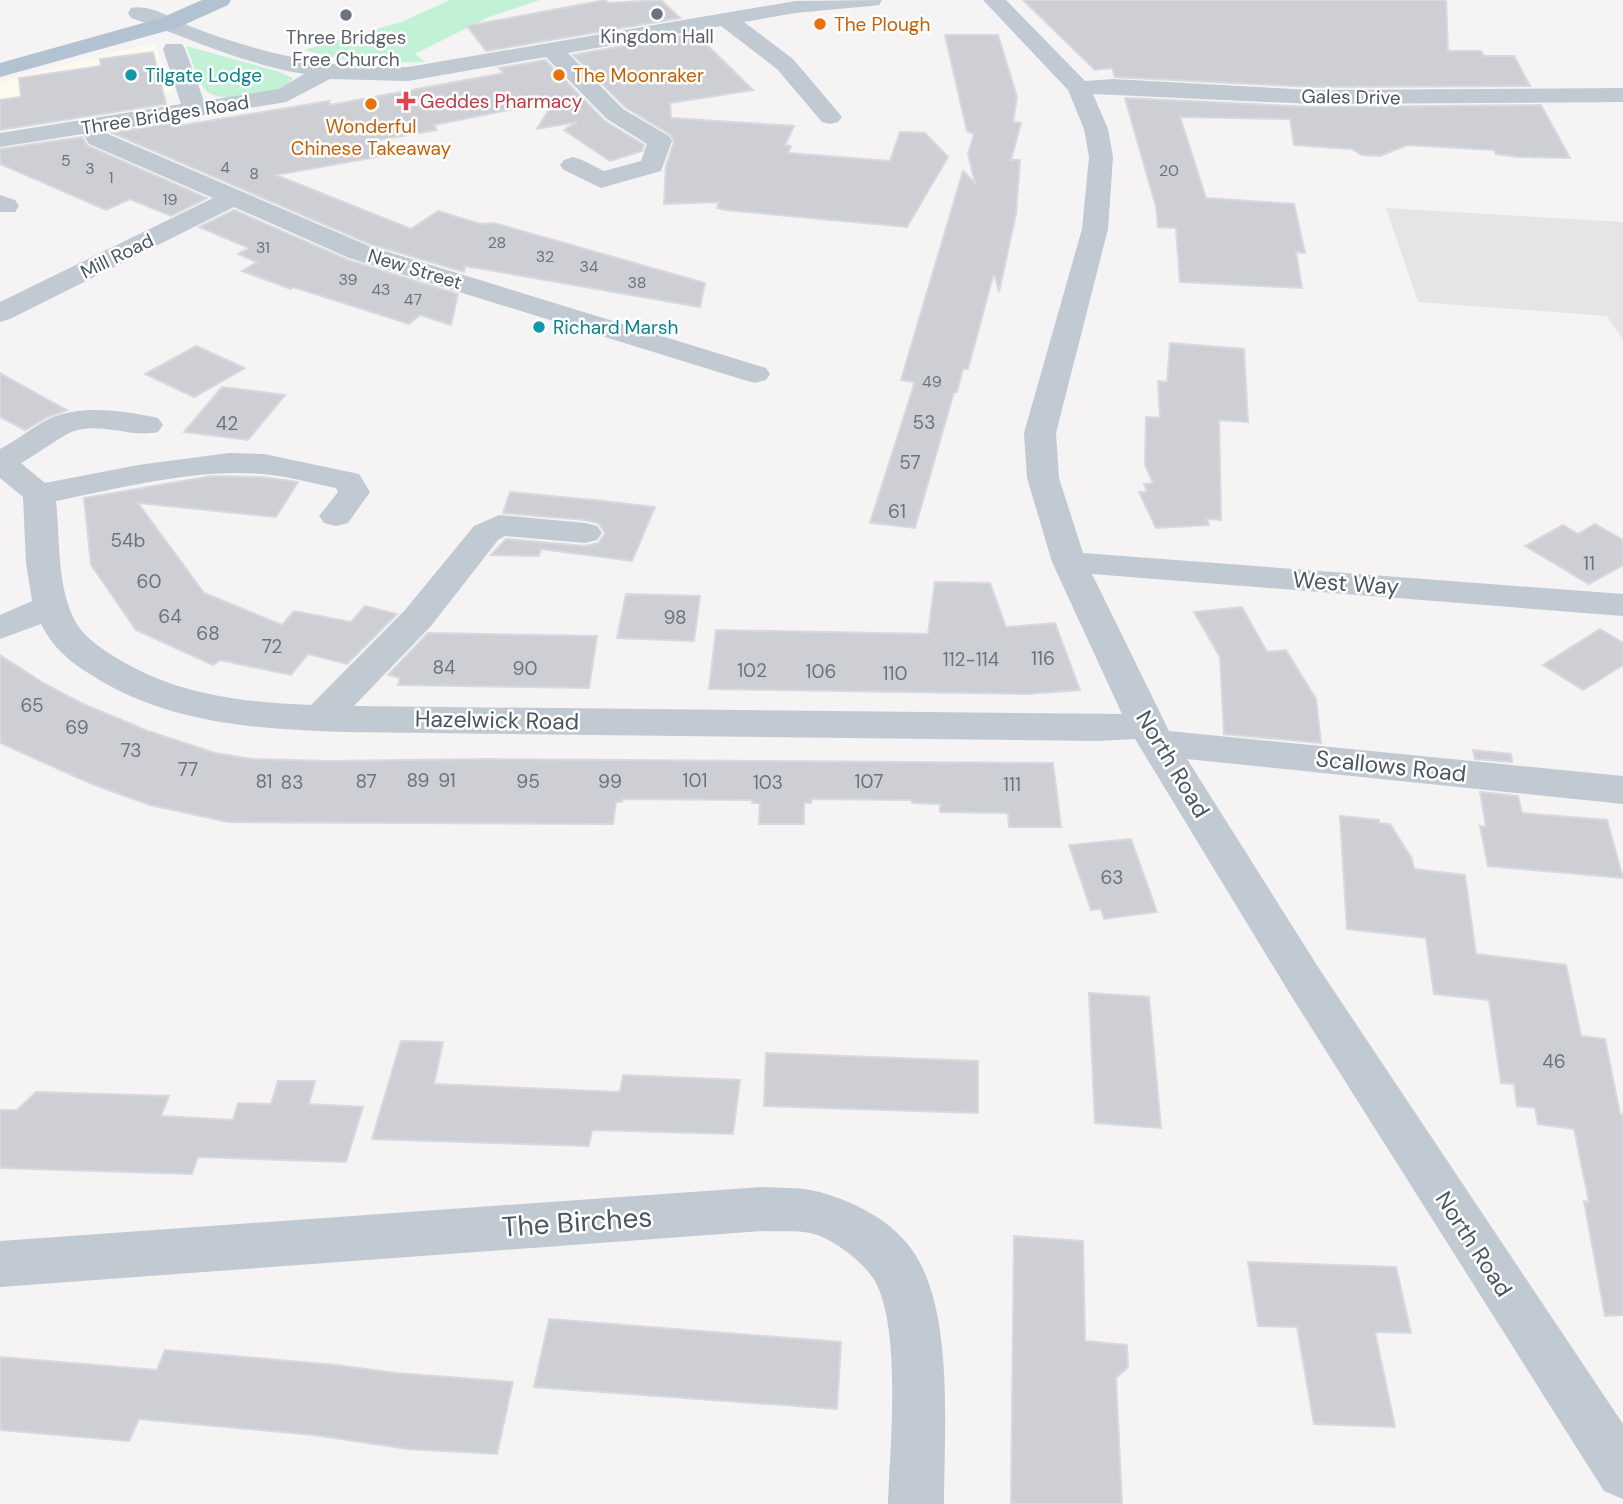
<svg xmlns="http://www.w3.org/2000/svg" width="1623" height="1504" viewBox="0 0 1623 1504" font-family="'DM Sans',sans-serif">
<rect width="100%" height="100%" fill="#f5f3f3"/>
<path fill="#fdf9ef" d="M155 43 172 91 101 115 0 130V82L92 57Z"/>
<path fill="#e6e4e5" d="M1386 208 1623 222V340L1607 316 1418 302Z"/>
<path fill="#c3f1d5" d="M450 0H540L489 17 415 54 425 62 357 63 304 50 401 22Z
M186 46 280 72 293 78 285 89C266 92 217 107 204 88 196 76 192 59 186 46Z"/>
<path fill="#cdcfd5" stroke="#d7d9de" stroke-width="2" d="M605 0 608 3 661 0 680 18 486 51 467 26Z
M1023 0H1446L1448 51H1481L1484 56H1514L1530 86 1313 87 1115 77 1112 68 1095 70Z
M695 33 753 90 670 103 671 118 794 126 785 145 791 146 788 153 890 161 900 132 925 133 948 157 907 227 726 210 717 208 719 202 664 204 666 166 674 142 671 135 625 107 573 55Z
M945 35H998L1017 97 1013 122 1021 123 1011 160H1020L1016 214 999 292 995 276H993L968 369H963L957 392H954L915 528 870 523 913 388 914 382 901 380 963 171 975 183 968 154 974 134 967 131Z
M153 52 166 104 0 130V100L21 97 19 78 101 66 100 59Z
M545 60 605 121 644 145 642 151 610 161 564 130 577 122 537 129 554 101 434 125 437 130 378 140 387 155 276 175 411 229 438 211 481 224 494 223 705 283 700 307 465 266 464 272 370 244 112 133 171 123 172 127 329 101 330 105 504 73 499 68Z
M1125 98 1313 107 1541 105 1570 158 1519 157 1496 154 1494 150 1407 145 1380 156 1362 155 1352 149 1294 145 1290 119 1180 117 1206 198 1294 204 1305 253 1296 252 1302 288 1180 282 1176 228 1158 227 1156 207Z
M82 137 88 146 207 198 171 216 130 199 106 210 0 164V149Z
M234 210 348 260 458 294 451 325 420 315 409 324 293 287 291 289 242 271 257 262 238 254 249 248 199 227Z
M1170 343 1244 349 1248 422 1219 420 1221 520 1207 519 1209 525 1156 528 1139 492H1147L1144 484 1153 483 1145 465 1146 417 1160 418 1158 381 1167 382Z
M196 346 245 368 194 397 145 374Z
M0 373 52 402 67 410 48 417 25 430 0 417Z
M222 387 285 395 248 440 184 432Z
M212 476 262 477 298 482 276 517 138 503 204 593 282 625 294 611 351 622 365 606 397 614 347 664 308 654 291 675 220 660 213 665 136 630 91 565 84 498Z
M510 492 603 501 655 507 632 561 541 549 539 556 491 555 506 539 585 546 598 543 605 533 598 523 586 520 503 513Z
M1595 524 1623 540V565L1589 584 1525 546 1563 525 1578 534Z
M935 582 990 583 1006 627 1055 623 1080 690 1026 694 709 689 716 630 928 634Z
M626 594 700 596 694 641 617 638Z
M1242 607 1267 652 1286 650 1316 699 1321 743 1224 734 1220 657 1194 612Z
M1600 629 1623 643V665L1583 690 1543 665Z
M428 633 597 636 589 688 398 685 400 678 388 675Z
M0 655 45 684 81 703 148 731 215 753 252 759 329 761 489 759 1053 763 1061 827H1009L1008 813 940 812V804L912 803V800L811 799V803H804V824H759L760 803H752L753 800 623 799 622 802H616L613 824 228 822 150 805 92 784 0 743Z
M1473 750 1511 754 1512 762 1475 759Z
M1480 792 1518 796 1522 813 1607 820 1623 878 1488 866 1480 826 1486 827Z
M1340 816 1379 820V823L1390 824 1412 859 1414 869 1465 875 1476 954 1566 965 1581 1036 1605 1039 1620 1114 1623 1115V1315L1605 1316 1584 1201 1589 1202 1574 1129 1538 1124 1535 1108 1517 1106 1514 1084 1501 1083 1489 1000 1434 994 1426 938 1347 929Z
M1131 839 1157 912 1104 919 1101 909 1091 910 1069 845Z
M1089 993 1149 997 1161 1128 1095 1123Z
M401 1041 443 1042 434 1084 620 1092 623 1075 740 1080 733 1134 592 1130 589 1146 372 1139Z
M766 1053 978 1061V1113L764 1106Z
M278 1081H315L309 1104 363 1107 346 1162 198 1157 192 1174 0 1168V1110H17L36 1092 169 1096 161 1116 233 1120 238 1103 271 1104Z
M1014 1236 1083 1241 1085 1341 1127 1345 1128 1367 1116 1378 1122 1504H1011Z
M1248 1262 1396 1267 1411 1333 1375 1332 1395 1427 1314 1424 1297 1327 1258 1326Z
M549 1319 841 1342 837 1409 534 1387Z
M165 1350 336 1365 396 1373 513 1382 497 1454 408 1449 314 1435 139 1419 129 1441 0 1430V1357L157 1370Z"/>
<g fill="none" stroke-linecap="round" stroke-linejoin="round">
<path fill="#c1cad2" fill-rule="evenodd" d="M882 0 879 5 871 6 795 13 744 22 793 59 838 112 842 117 838 122 830 124 822 122 777 69 721 26 568 53 623 109 669 136 672 141 661 171 601 188 564 170 560 165 564 160 573 157 582 160 604 171 641 161 647 144 607 119 546 57 408 81 330 79 286 102 106 131 108 134 369 246 766 368 770 374 766 380 755 383 744 380 349 258 234 207 10 319 0 322V302L213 198 89 144 83 134 0 147V133L181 104 163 49 166 44H182L185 49 204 101 279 89 304 74C243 64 189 38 131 18L128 13 131 8C151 4 174 20 192 27 262 54 333 70 408 67L795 1Z
M983 0H1006L1085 81 1113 79 1313 90 1623 88V102L1313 104 1093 94 1108 129 1113 157 1108 229 1056 433 1059 478 1083 553 1623 594V616L1092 574 1169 731 1623 776V804L1187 759 1320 970 1623 1424V1499L1604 1491 1290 994 1135 739 1098 741 345 732C258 729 168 724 93 676 71 663 52 647 41 624L0 639V615L32 601 26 563 23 497 0 478V449C18 440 37 423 56 416 87 405 127 411 158 418L163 425 158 432C131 438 102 422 74 431 62 435 35 456 21 463L45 483 138 465 229 453 264 454 359 474 370 492 348 523 336 526 324 523 319 516 338 492 336 488C312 483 287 476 262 474 198 468 119 488 56 501 60 539 57 582 73 617 81 635 99 647 115 657 176 695 241 702 311 705L405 610 474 526 499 515 585 523 597 526 602 533 597 540 585 543 505 536 498 540 431 626 354 706 1122 714 1052 562 1027 478 1024 433 1082 229 1089 157 1084 129 1068 90Z
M0 195 15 200 19 206 15 212H0Z
M762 1187C779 1188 799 1187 815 1191 853 1200 896 1222 916 1256 954 1317 944 1434 944 1504H888C890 1445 901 1337 877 1285 867 1264 833 1238 810 1233 795 1230 777 1232 762 1231L0 1287V1241Z"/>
<path fill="#b3c2d1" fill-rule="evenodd" d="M202 0H231L228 5 177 28 0 77V63L161 18Z"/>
</g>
<g fill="#6b7280" stroke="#fff" stroke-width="2.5">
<circle cx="657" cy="14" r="7"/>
<circle cx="346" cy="15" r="7"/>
</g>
<g fill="#e8710a" stroke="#fff" stroke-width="2.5">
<circle cx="820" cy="24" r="7"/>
<circle cx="559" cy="75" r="7"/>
<circle cx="371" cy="104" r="7"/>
</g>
<g fill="#0f9aa8" stroke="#fff" stroke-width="2.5">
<circle cx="131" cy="75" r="7"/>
<circle cx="539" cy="327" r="7"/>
</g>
<path fill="#e0444e" stroke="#fff" stroke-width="2.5" d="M402.5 90.5h7v7h7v7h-7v7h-7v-7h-7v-7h7z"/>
<g text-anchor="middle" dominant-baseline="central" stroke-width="5" stroke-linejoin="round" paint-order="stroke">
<g font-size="16" fill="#6b747e">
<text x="66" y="160">5</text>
<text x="225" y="167">4</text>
<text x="90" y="168">3</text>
<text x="1169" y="170">20</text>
<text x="254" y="173">8</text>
<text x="111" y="177">1</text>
<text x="170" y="199">19</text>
<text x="497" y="242">28</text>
<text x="263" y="247">31</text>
<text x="545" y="256">32</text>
<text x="589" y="266">34</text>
<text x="348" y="279">39</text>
<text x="637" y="282">38</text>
<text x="381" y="289">43</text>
<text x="413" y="299">47</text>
<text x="932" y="381">49</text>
</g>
<g font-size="19" fill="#c56008" stroke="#fff" text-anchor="start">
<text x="834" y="24">The Plough</text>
<text x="573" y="75">The Moonraker</text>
<text x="371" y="126" text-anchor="middle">Wonderful<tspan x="371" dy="22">Chinese Takeaway</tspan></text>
</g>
<g font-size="19" fill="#5b616d" stroke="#fff">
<text x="657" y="36">Kingdom Hall</text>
<text x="346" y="37">Three Bridges<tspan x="346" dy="22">Free Church</tspan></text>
</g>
<g font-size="19" fill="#0d838f" stroke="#fff" text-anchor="start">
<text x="145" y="75">Tilgate Lodge</text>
<text x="553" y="327">Richard Marsh</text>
</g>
<g font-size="19" fill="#4a5661" stroke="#fff">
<text transform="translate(1351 97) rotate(1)">Gales Drive</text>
<text transform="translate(165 115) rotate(-9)">Three Bridges Road</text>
<text transform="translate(117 256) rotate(-26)">Mill Road</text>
<text transform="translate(415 269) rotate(17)">New Street</text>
</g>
<g font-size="19" fill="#be3a42" stroke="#fff" text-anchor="start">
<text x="420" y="101">Geddes Pharmacy</text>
</g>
<g font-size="19" fill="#6b747e">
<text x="924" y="422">53</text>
<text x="227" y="423">42</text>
<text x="910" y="462">57</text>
<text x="897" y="511">61</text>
<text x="128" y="540">54b</text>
<text x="1589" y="563">11</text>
<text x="149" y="581">60</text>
<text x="170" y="616">64</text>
<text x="675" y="617">98</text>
<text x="208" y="633">68</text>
<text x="272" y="646">72</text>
<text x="1043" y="658">116</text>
<text x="971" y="659">112-114</text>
<text x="444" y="667">84</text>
<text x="525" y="668">90</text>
<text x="752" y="670">102</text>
<text x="821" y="671">106</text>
<text x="895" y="673">110</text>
<text x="32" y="705">65</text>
<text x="77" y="727">69</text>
<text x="131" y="750">73</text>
<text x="188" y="769">77</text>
<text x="418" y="780">89</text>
<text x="447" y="780">91</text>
<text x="695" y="780">101</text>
<text x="264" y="781">81</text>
<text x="366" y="781">87</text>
<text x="528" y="781">95</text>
<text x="610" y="781">99</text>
<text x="869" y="781">107</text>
<text x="292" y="782">83</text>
<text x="768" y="782">103</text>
<text x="1012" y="784">111</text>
<text x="1112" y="877">63</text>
<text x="1554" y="1061">46</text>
</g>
<g font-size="23" fill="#4a5661" stroke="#fff">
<text transform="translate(1346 583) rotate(4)">West Way</text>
<text transform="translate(497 720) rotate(1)">Hazelwick Road</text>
<text transform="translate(1173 764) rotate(59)">North Road</text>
<text transform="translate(1391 766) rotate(6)">Scallows Road</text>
<text transform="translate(1474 1244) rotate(57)">North Road</text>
</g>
<g font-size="28" fill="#4a5661" stroke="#fff">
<text transform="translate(577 1222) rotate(-4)">The Birches</text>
</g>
</g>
</svg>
